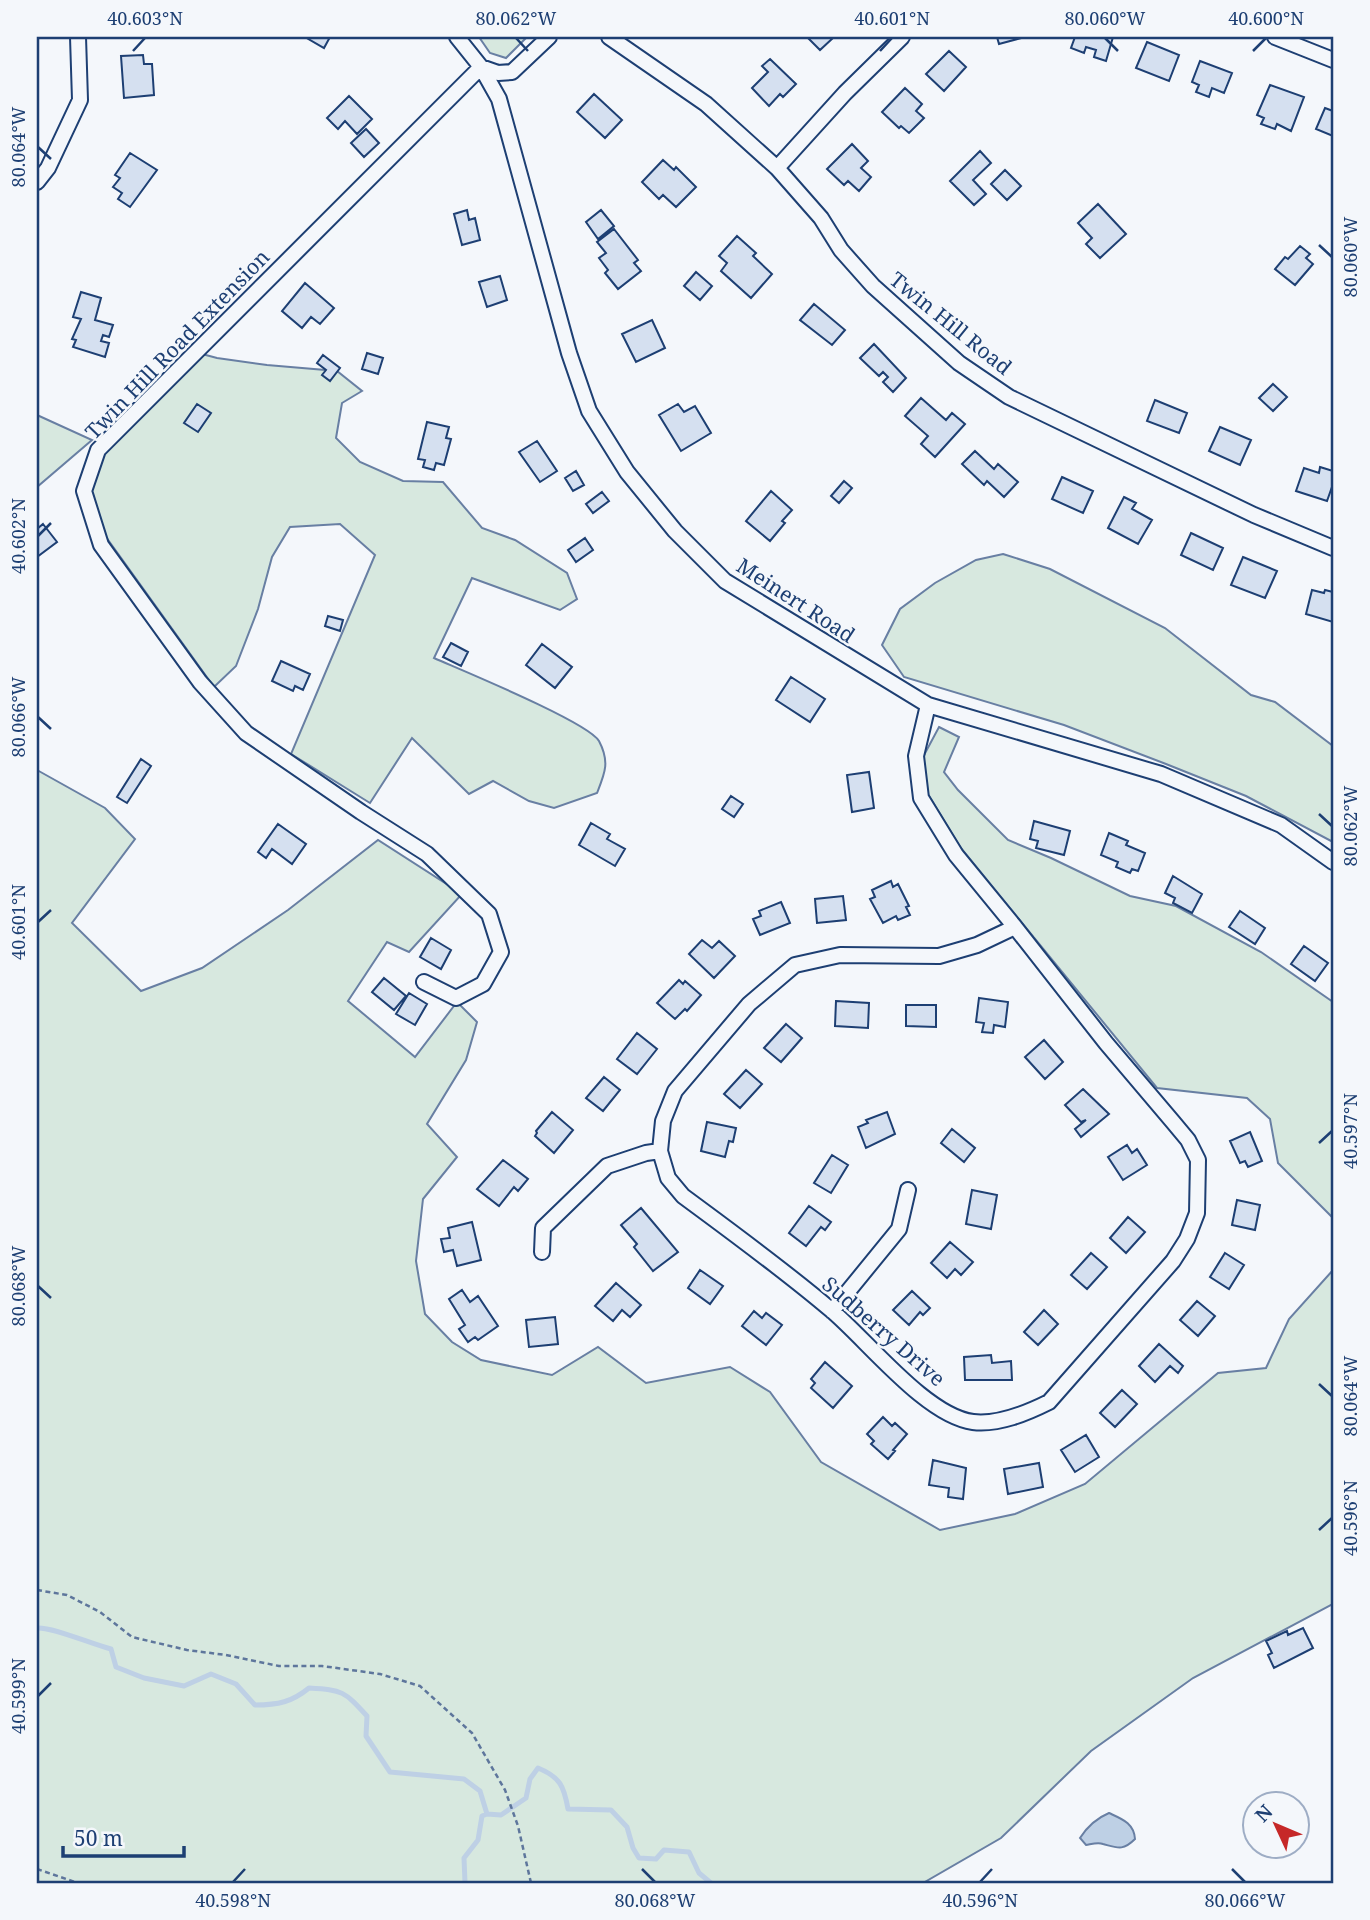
<svg xmlns="http://www.w3.org/2000/svg" width="1370" height="1920" viewBox="0 0 1370 1920" font-family="'Noto Serif',serif">
<rect width="100%" height="100%" fill="#f4f7fb"/>
<path fill="#d7e8df" stroke="#687fa3" stroke-width="2" d="M479 37H527L506 58 490 53Z
M202 354 217 358 267 365 337 371 362 391 342 403 336 438 360 462 403 481 443 482 482 528 515 540 567 573 577 599 560 610 472 578 434 658C461 670 588 722 599 741 610 762 605 773 597 793L554 808 529 801 493 781 469 794 412 738 370 803 291 754 375 555 340 524 290 527 272 557 258 609 236 666 214 687 106 537 90 487 104 453Z
M37 415 92 440 37 487Z
M1003 554 1050 569 1165 628 1251 695 1275 702 1333 746V842L1246 796 1166 764 1064 725 904 677 882 645 900 609 935 583 976 560Z
M939 727 959 737 944 772 958 790 1008 840 1051 858 1130 896 1176 906 1261 952 1333 1002V1218L1278 1163 1270 1119 1247 1098 1157 1088 960 847 926 791 923 757Z
M37 770 105 808 135 839 72 923 141 991 202 968 288 910 378 840 462 894 409 952 387 942 348 1001 415 1057 457 1002 477 1022 466 1060 427 1124 457 1157 423 1199 416 1261 425 1314 452 1342 481 1360 552 1375 598 1347 646 1383 730 1367 770 1392 821 1462 940 1530 1015 1514 1085 1484 1218 1373 1266 1368 1289 1319 1333 1270V1604L1193 1678 1091 1751 1001 1838 923 1883H37Z"/>
<path fill="#bed0e5" stroke="#687fa3" stroke-width="2" d="M1109 1813C1122 1819 1134 1823 1135 1839 1123 1851 1118 1848 1103 1844 1098 1842 1092 1844 1086 1845L1080 1838C1087 1827 1097 1818 1109 1813Z"/>
<g fill="none" stroke-linecap="round" stroke-linejoin="round">
<path stroke="#bed0e5" stroke-width="5" d="M37 1628C53 1627 91 1644 111 1649L116 1667 144 1678 184 1686 211 1674 236 1684 255 1705C278 1705 292 1702 309 1688 343 1690 344 1691 367 1716L366 1736 390 1772 464 1779 480 1791 487 1814 501 1815 526 1798 530 1779 538 1768C560 1777 564 1786 568 1809L611 1810 627 1827 633 1848 639 1858 656 1859 664 1850 689 1852 699 1873 711 1883
M465 1883 464 1858 478 1840 482 1816 487 1814"/>
</g>
<path fill="#d5e0f0" stroke="#1d3f73" stroke-width="2" d="M305 37H330L324 48Z
M807 37H834L820 50Z
M997 37H1025L999 44Z
M1075 37H1113L1106 61 1094 57 1096 50 1086 47 1084 53 1071 48Z
M1147 42 1179 55 1169 81 1136 68Z
M949 51 966 67 944 91 926 74Z
M143 55 144 64H152L154 95 124 98 121 56Z
M770 59 796 84 783 97 780 94 769 106 752 88 768 72 762 66Z
M1200 61 1232 73 1224 93 1212 88 1209 97 1196 92 1199 85 1192 82Z
M1270 85 1304 97 1291 131 1277 124 1275 129 1261 124 1264 118 1257 115Z
M905 88 922 104 916 111 924 118 909 133 901 126 899 128 882 112Z
M594 94 622 120 605 138 577 112Z
M349 96 372 119 357 134 345 121 338 129 327 118Z
M1325 108 1333 111V136L1316 129Z
M366 129 379 143 364 157 351 143Z
M852 144 868 161 861 168 871 177 859 191 848 181 844 185 827 169Z
M980 151 991 163 973 180 986 194 974 205 950 181Z
M130 153 157 170 130 207 118 199 122 193 113 187 120 178 115 175Z
M663 160 674 170 676 167 696 187 676 207 663 195 659 199 642 182Z
M1005 170 1021 186 1007 200 991 184Z
M1098 204 1126 234 1100 258 1086 244 1092 238 1078 223Z
M467 210 469 220 475 218 480 240 462 245 454 214Z
M601 210 614 226 598 239 586 222Z
M614 229 638 260 634 263 641 271 618 289 605 273 608 270 599 258 606 253 597 242Z
M737 236 756 253 753 256 772 274 751 298 721 271 727 263 719 256Z
M1300 246 1310 254 1306 258 1313 264 1295 285 1275 269 1285 257 1288 259Z
M696 272 712 286 700 300 684 286Z
M500 276 507 300 487 307 479 282Z
M305 283 334 308 320 324 311 317 302 328 282 311Z
M81 292 101 298 95 320 113 325 109 337 103 335 101 341 109 343 105 357 73 347 76 340 72 339 81 319 73 317Z
M814 304 845 330 832 345 800 320Z
M652 320 665 348 636 362 622 334Z
M874 344 906 378 893 392 883 382 888 377 883 372 879 376 860 358Z
M367 353 383 358 378 374 362 369Z
M323 355 340 368 330 381 322 375 326 370 317 363Z
M1273 384 1287 397 1273 411 1259 398Z
M921 398 946 420 952 413 965 424 935 457 921 444 928 436 905 416Z
M1155 400 1187 413 1179 433 1147 421Z
M197 404 211 413 198 432 184 423Z
M678 404 684 412 695 406 711 433 681 451 659 415Z
M427 422 449 427 446 438 451 439 444 465 436 463 434 470 423 467 425 460 418 459Z
M1220 427 1251 440 1240 465 1209 451Z
M537 441 557 471 540 482 519 452Z
M975 451 994 469 998 464 1018 482 1004 497 987 481 984 485 962 464Z
M1320 467 1333 471V484L1327 501 1296 491 1304 468 1319 473Z
M576 471 584 485 573 491 565 478Z
M1062 477 1093 491 1083 513 1052 499Z
M844 481 852 488 839 503 831 496Z
M771 491 792 510 782 521 785 523 770 541 746 521Z
M602 492 609 501 593 513 586 504Z
M1124 497 1136 503 1132 509 1152 520 1138 544 1108 528Z
M43 524 57 542 37 557V529Z
M1191 533 1223 548 1213 570 1181 555Z
M585 538 593 550 576 562 568 550Z
M1243 557 1277 571 1265 598 1231 585Z
M1312 590 1324 593 1325 590 1333 592V622L1306 614Z
M328 616 343 620 340 631 325 626Z
M451 643 468 652 461 666 443 657Z
M542 644 572 667 555 688 526 665Z
M281 661 310 674 303 690 295 686 293 691 272 681Z
M791 677 825 699 810 722 776 700Z
M141 759 151 766 127 803 117 797Z
M869 772 874 808 852 812 847 775Z
M731 796 743 804 734 817 722 809Z
M1034 821 1070 831 1064 855 1036 848 1038 841 1030 839Z
M591 823 610 834 607 839 625 849 615 866 579 845Z
M278 824 306 844 292 864 272 849 266 858 258 852Z
M1109 833 1128 841 1126 845 1145 853 1138 871 1132 869 1130 873 1116 867 1118 862 1101 855Z
M1173 876 1202 894 1192 913 1173 903 1175 898 1165 893Z
M891 881 893 887 898 884 909 906 906 907 910 915 898 920 896 916 883 923 870 899 875 897 872 890Z
M843 896 846 920 817 923 815 899Z
M781 902 790 923 760 935 753 919 761 916 759 911Z
M1240 911 1265 928 1255 944 1229 927Z
M431 938 451 950 441 969 420 957Z
M702 940 712 948 719 941 735 956 714 978 689 954Z
M1304 946 1328 963 1315 981 1291 964Z
M384 978 406 996 394 1010 372 992Z
M679 980 683 984 685 981 701 995 687 1011 685 1009 675 1019 657 1003Z
M409 993 427 1004 415 1025 396 1014Z
M979 998 1008 1002 1005 1027 994 1025 993 1033 982 1032 984 1023 976 1022Z
M836 1001 869 1003 868 1028 835 1026Z
M906 1005H936V1027L906 1026Z
M786 1024 802 1038 781 1062 764 1048Z
M637 1033 657 1049 637 1074 617 1059Z
M1044 1040 1063 1062 1045 1079 1025 1057Z
M746 1070 762 1084 740 1108 724 1094Z
M604 1077 620 1090 603 1111 586 1098Z
M1083 1089 1109 1114 1081 1137 1075 1129 1086 1120 1081 1122 1065 1105Z
M552 1112 573 1130 554 1153 535 1136 537 1133 536 1131Z
M887 1112 895 1134 866 1148 858 1127 868 1123 866 1120Z
M707 1122 736 1128 733 1142 729 1141 725 1157 701 1151Z
M952 1129 975 1148 964 1162 941 1143Z
M1250 1132 1262 1161 1248 1167 1245 1161 1240 1163 1230 1141Z
M1127 1145 1132 1153 1137 1149 1147 1165 1123 1180 1108 1157Z
M832 1155 848 1165 831 1193 814 1183Z
M503 1160 528 1179 518 1191 514 1187 499 1206 477 1189Z
M972 1190 997 1195 991 1229 966 1224Z
M1237 1200 1260 1205 1255 1230 1232 1225Z
M809 1206 831 1222 825 1230 821 1227 806 1246 789 1233Z
M641 1208 678 1252 653 1271 634 1247 637 1244 621 1225Z
M1128 1217 1145 1232 1126 1253 1110 1238Z
M472 1222 481 1260 457 1266 453 1250 444 1252 441 1239 450 1238 448 1228Z
M950 1242 973 1262 961 1275 955 1269 947 1278 931 1263Z
M1091 1253 1107 1267 1087 1289 1071 1275Z
M1225 1253 1244 1265 1229 1289 1210 1277Z
M700 1270 723 1286 710 1304 688 1288Z
M616 1283 641 1305 630 1317 622 1310 613 1321 595 1306Z
M462 1290 470 1302 478 1296 498 1326 478 1340 475 1337 468 1342 459 1329 465 1325 449 1299Z
M912 1291 930 1308 923 1315 920 1312 909 1325 893 1310Z
M1197 1301 1215 1316 1198 1336 1180 1320Z
M1044 1310 1058 1324 1038 1345 1024 1332Z
M754 1311 762 1318 766 1313 782 1325 766 1345 742 1326Z
M555 1317 558 1344 529 1347 526 1320Z
M1159 1344 1183 1366 1178 1373 1170 1366 1155 1382 1139 1366Z
M991 1355 992 1363 1011 1361 1012 1380H965L964 1357Z
M825 1362 852 1386 833 1408 811 1388 815 1383 811 1379Z
M1122 1390 1137 1404 1115 1427 1100 1413Z
M883 1417 892 1426 895 1423 907 1434 893 1450 895 1451 888 1459 871 1444 874 1441 867 1434Z
M1086 1435 1099 1457 1075 1472 1061 1450Z
M933 1460 966 1468 963 1499 948 1497 949 1488 929 1485Z
M1039 1463 1043 1487 1008 1494 1004 1469Z
M1303 1628 1313 1648 1274 1668 1268 1655 1272 1653 1266 1641 1287 1631 1288 1635Z"/>
<g fill="none" stroke-linecap="round" stroke-linejoin="round">
<g stroke="#1d3f73" stroke-width="18">
<path id="street" d="M457 37 481 67 499 99 569 353 589 411 627 472 675 531 725 581 928 705 1161 774 1281 825 1333 862
M609 37 706 104 777 168 821 218 841 250 873 286 959 363 1009 397 1254 515 1333 548
M1275 37 1333 60
M777 168 845 93 902 37
M37 182 48 168 80 100 78 37
M928 705 916 756 921 798 956 855 1015 927 977 945 939 956 840 955 795 965 749 1004 675 1091 663 1121 660 1151 668 1178 683 1196C733 1233 784 1270 831 1310 867 1340 926 1416 973 1422 999 1425 1027 1413 1049 1402L1173 1261 1187 1239 1197 1213 1198 1160 1188 1140 1173 1122 1106 1043 1015 927
M424 982 456 998 483 984 501 952 489 914 427 854 361 812 246 733 200 682 101 545 84 491 98 450 481 67 498 73 512 72 549 37
M542 1252 543 1228 607 1166 646 1153 660 1151
M832 1311 899 1229 908 1190"/>
</g>
<path stroke="#5e769c" stroke-width="2.5" stroke-dasharray="5 3.5" stroke-linecap="butt" d="M37 1590 67 1595 100 1612 132 1637 187 1650 226 1655 279 1666H322L380 1674 420 1686 472 1733 505 1790 518 1826 531 1883
M37 1869 78 1883"/>
<use href="#street" stroke="#f4f7fb" stroke-width="14"/>
</g>
<path fill="none" stroke="#1d3f73" stroke-width="2.5" d="M516 38 528 51M1105 38 1118 51M133 51 145 38M880 51 892 38M1253 51 1266 38M38 147 51 159M1319 245 1332 257M38 536 51 523M38 717 51 729M1319 814 1332 826M38 922 51 910M1319 1143 1332 1131M38 1286 51 1298M1319 1384 1332 1396M1319 1530 1332 1518M38 1696 51 1683M642 1869 655 1882M1232 1869 1245 1882M233 1882 245 1869M980 1882 992 1869"/>
<g text-anchor="middle" dominant-baseline="central" stroke-width="5" stroke-linejoin="round" paint-order="stroke">
<g font-size="21" fill="#1d3f73" stroke="#f4f7fb">
<text transform="translate(951 323) rotate(39)">Twin Hill Road</text>
<text transform="translate(177 344) rotate(-46)">Twin Hill Road Extension</text>
<text transform="translate(796 600) rotate(33)">Meinert Road</text>
<text transform="translate(884 1331) rotate(41)">Sudberry Drive</text>
</g>
</g>
<rect width="1370" height="1920" fill="none" stroke="#f4f7fb" stroke-width="77"/>
<g transform="translate(1276 1825) rotate(314)"><circle r="33" fill="#f4f7fb" stroke="#9eadc5" stroke-width="2"/>
<path d="M0-5L12 26L0 18L-12 26Z" fill="#c62828"/>
<text y="-10" font-size="19" font-weight="bold" text-anchor="middle" fill="#1d3f73">N</text>
</g>
<path d="M63 1846v10h121v-10" fill="none" stroke="#1d3f73" stroke-width="3.5"/>
<text x="74" y="1846" font-size="21" fill="#1d3f73" stroke="#f4f7fb" stroke-width="5" paint-order="stroke">50 m</text>
<rect x="38" y="38" width="1294" height="1844" fill="none" stroke="#1d3f73" stroke-width="2.5"/>
<g font-size="18" text-anchor="middle" fill="#1d3f73">
<text x="145" y="25">40.603°N</text>
<text x="516" y="25">80.062°W</text>
<text x="892" y="25">40.601°N</text>
<text x="1105" y="25">80.060°W</text>
<text x="1266" y="25">40.600°N</text>
<text transform="translate(19 147) rotate(-90)" y="6">80.064°W</text>
<text transform="translate(1351 257) rotate(-90)" y="6">80.060°W</text>
<text transform="translate(19 536) rotate(-90)" y="6">40.602°N</text>
<text transform="translate(19 717) rotate(-90)" y="6">80.066°W</text>
<text transform="translate(1351 826) rotate(-90)" y="6">80.062°W</text>
<text transform="translate(19 922) rotate(-90)" y="6">40.601°N</text>
<text transform="translate(1351 1131) rotate(-90)" y="6">40.597°N</text>
<text transform="translate(19 1286) rotate(-90)" y="6">80.068°W</text>
<text transform="translate(1351 1396) rotate(-90)" y="6">80.064°W</text>
<text transform="translate(1351 1518) rotate(-90)" y="6">40.596°N</text>
<text transform="translate(19 1696) rotate(-90)" y="6">40.599°N</text>
<text x="233" y="1907">40.598°N</text>
<text x="655" y="1907">80.068°W</text>
<text x="980" y="1907">40.596°N</text>
<text x="1245" y="1907">80.066°W</text>
</g>
</svg>
